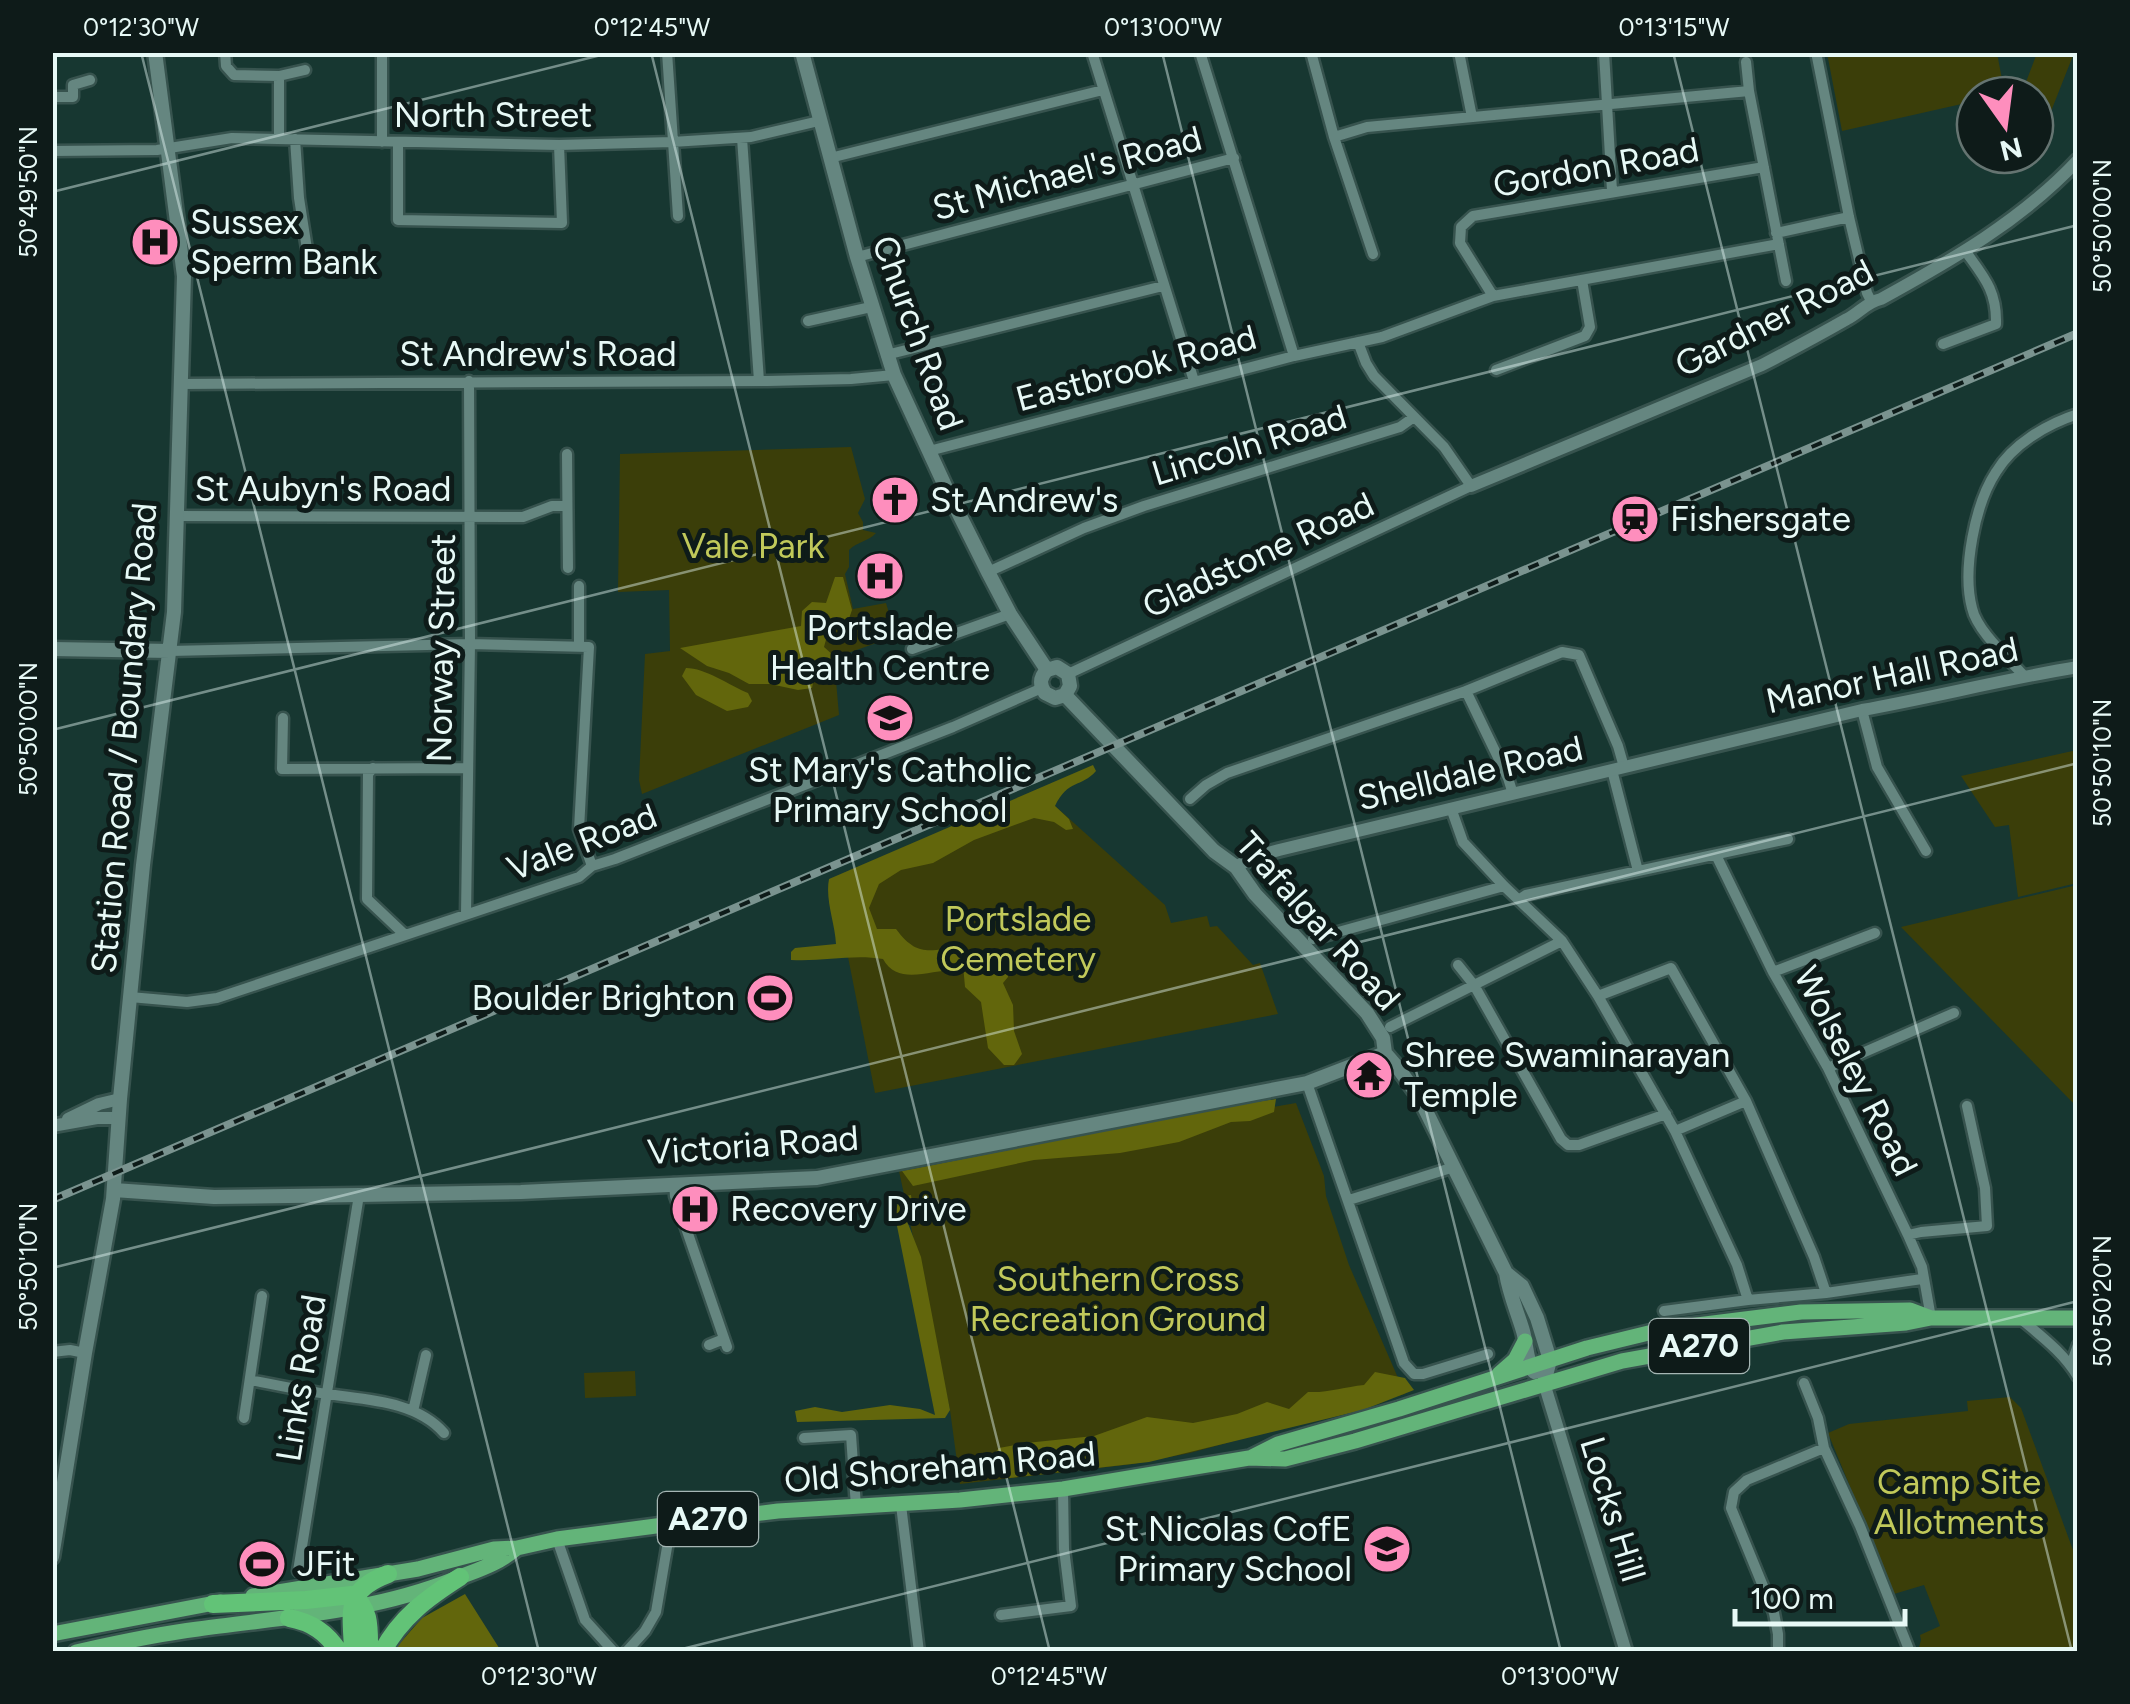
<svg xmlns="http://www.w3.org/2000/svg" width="2130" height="1704" viewBox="0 0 2130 1704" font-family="Figtree,sans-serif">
<rect width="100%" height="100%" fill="#173731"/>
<path fill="#3b3e09" d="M1827 53H1997L2005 95H1975V101L1842 131Z
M2037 53H2074L2048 119 2035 113V95H2021Z
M851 447 865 499 858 513 863 522V530L876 533C869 541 857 542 849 550V567L845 574 853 609 886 603 896 636 834 658 839 715 642 794 639 780 645 654 670 651 669 590 618 592 620 454Z
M2077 750V883L2018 897 2009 825 1995 827 1961 776Z
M1044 796 1165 905 1171 923 1207 916 1210 927 1217 926 1253 965 1260 963 1278 1014 875 1093 848 957V878Z
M2077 885H2078L2077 1107 1901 927Z
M1296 1103 1324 1176 1326 1196 1349 1265 1405 1394 1190 1453 1133 1464 960 1484 950 1410 899 1171Z
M635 1371 636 1396 585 1398 584 1373Z
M2010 1397 2021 1408 2077 1561V1651H1918L1921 1640 1920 1635 1940 1626 1924 1585 1894 1594 1828 1433 1849 1424 1968 1411 1967 1401Z"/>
<path fill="#62660c" d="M835 577H843L852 610 845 630 825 625 827 636 824 647 833 655 832 670 815 673 812 688 798 690 770 684H749L729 673 707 666 680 648 801 626 802 611 812 602 826 603Z
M686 668C705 668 729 685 748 693L752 701 748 707 727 711 696 695 682 676Z
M1093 765 1096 771C1081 788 1068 779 1055 806L1069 819 1073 829 1066 830 1054 822 1034 818 974 840 933 863 901 870 879 884 869 908 877 929H896C920 961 931 947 966 948L964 958 955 970C929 970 898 986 883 959 852 954 822 962 791 960V952L795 948 836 944C835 923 825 900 829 879Z
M975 954 1008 958V977L1003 983 1013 1005 1014 1031 1022 1054 1014 1065H1004L988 1048 981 1002 965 987 963 965Z
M1276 1099 1274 1112 1250 1121 1231 1122 1179 1142 1120 1153 1034 1160 913 1186 902 1171 1229 1106Z
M911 1195 913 1212 907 1221 921 1257 950 1410 945 1418 797 1422 795 1411 815 1407 842 1412 890 1405 920 1409 935 1415 895 1216 899 1197Z
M1375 1372 1405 1378 1414 1390 1363 1410 1149 1462 1010 1478 985 1464 999 1448 1026 1443 1094 1436 1147 1417 1193 1423 1237 1414 1267 1402 1289 1409 1308 1392C1328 1393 1344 1387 1364 1385Z
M465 1594 501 1651H393L422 1618Z"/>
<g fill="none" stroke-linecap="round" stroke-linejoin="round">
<g stroke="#37534e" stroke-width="15">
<path id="minor" d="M225 52 226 66 234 75 279 76
M667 52 678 216
M1092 52 1194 381
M1200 52 1294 356
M1311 52 1334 137 1373 254
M1459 52 1472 117
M1604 52 1612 191
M1816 52 1849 217 1867 293 1871 301
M1746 62 1749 91 1786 281
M52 97H73V85L90 80
M1334 137 1367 127 1749 91
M279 138V76L305 70
M742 138 759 381
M295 139 299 198 307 249
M382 142V52
M398 143V220L562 223 559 145
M52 151 157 150 232 138 559 145 672 142 751 137 819 121
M830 158 1103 90
M1776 233 1849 217
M857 257 1234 158
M1493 296 1460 243 1461 227 1473 216 1764 167
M808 321 871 307
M1943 344 1996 324C1997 291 1984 277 1966 252
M886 355 1163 286
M1496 370 1585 336 1590 327 1582 280
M181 384 768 381 851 379 894 375
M929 451 1294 356 1382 337 1493 296 1779 244
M567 454 568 568
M177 516 523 517 552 506H567
M988 572 1084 528 1144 506 1400 427 1414 417
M579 586V647
M912 649 1010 614
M170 651 470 644 589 647 579 829 592 866
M1068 674 1471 486 1444 447 1374 376 1366 363 1358 342
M2024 676C2008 658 1977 631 1972 608 1962 570 1975 504 1996 472 2013 444 2047 424 2078 414
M1862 710 1877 767 1926 851
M283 718 282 769 467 768
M373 768 368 774 367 899 404 934
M1612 770 1638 871
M1513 794 1508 778 1466 691 1562 652 1579 655 1618 746 1624 767
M1190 799 1206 785 1227 773 1466 691
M1451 808 1463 842 1504 886 1562 941 1598 996 1675 1131 1737 1265 1748 1300
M1716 855 1773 972 1828 1068 1908 1235 1922 1267 1931 1318
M1520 899 1526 895 1788 839
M466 914 470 644 469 381
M1313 939 1504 886
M1458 965 1474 985 1561 1139 1568 1145H1579L1666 1114
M1773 972 1875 933
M1598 996 1671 968 1746 1101 1814 1257 1826 1293
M130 997 187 1002 217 998 579 877 592 866 615 859 953 727 1042 688
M1390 1027 1562 941
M1828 1068 1954 1013
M1307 1083 1404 1363 1414 1374H1423L1488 1354
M1675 1131 1746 1101
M674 1183 675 1196 727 1347
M1349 1200 1454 1167
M1908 1235 1921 1232 1987 1226 1985 1188 1967 1106
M1664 1311 1748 1300 1826 1293 1922 1279
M2021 1319C2041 1336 2064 1353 2078 1377
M709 1345 724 1339
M52 1352 70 1350 85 1353
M2071 1365 2078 1345
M250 1380C276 1385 301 1390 327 1394 367 1400 416 1401 444 1433
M1804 1383 1818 1418 1824 1448 1860 1526 1910 1652
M413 1411 426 1355
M244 1418 262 1296
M804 1438 851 1435 856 1507
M901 1505 919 1652
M557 1539 585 1620 614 1652
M298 1571 359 1195
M1001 1615 1071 1606 1064 1549 1063 1489
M626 1652 645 1631 656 1612 671 1524
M1778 1652V1634L1774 1613 1731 1508 1734 1492 1747 1480 1824 1448"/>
</g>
<g stroke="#37534e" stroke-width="18">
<path id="tertiary" d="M1471 486 1762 365C1791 350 1819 335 1847 319 1859 313 1867 302 1881 299 1952 260 2022 220 2078 160
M1236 867 1253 857 1279 850 1862 710C1934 697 2005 679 2078 667
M68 1119 99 1104 120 1099
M52 1126 97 1118H119
M1544 1383 1626 1652"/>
</g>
<g stroke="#37534e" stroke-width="19">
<path id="secondary" d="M802 52 857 257 894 375 946 488 988 572 1010 614 1047 670
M52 649 170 651
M1047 670C1040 677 1039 684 1045 693L1055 698 1065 695
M1047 670 1057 667 1068 674 1070 686 1065 695
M1065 695 1214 851 1236 867 1255 894 1367 1013 1383 1038 1385 1053 1398 1068 1419 1097 1506 1273 1522 1286 1537 1318 1550 1360 1544 1383
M114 1190 214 1197 359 1195 521 1192 817 1178 1307 1083 1385 1053
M1506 1273C1509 1293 1517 1311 1523 1331 1527 1345 1526 1361 1534 1372
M52 1557 85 1353 113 1199 120 1099 143 865 174 612 184 276 155 52"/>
</g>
<g stroke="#37534e" stroke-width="20">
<path id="primary" d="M1499 1374 1515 1360 1525 1341
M1252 1457 1278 1444 1399 1409 1587 1348 1665 1329 1801 1312 1910 1310 1931 1318
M253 1596 418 1569 494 1549 517 1548 557 1539 671 1524 778 1511 960 1500 1063 1489 1249 1458 1285 1459 1355 1441 1622 1361 1783 1332 1906 1323 1931 1318H2078
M52 1634 220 1602
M76 1652C116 1643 157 1634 198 1629 285 1617 373 1612 455 1579 480 1569 496 1565 517 1548"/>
</g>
<g stroke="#37534e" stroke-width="22">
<path id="trunk" d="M213 1604 306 1600 351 1595C371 1607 369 1630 369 1652
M289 1618C311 1622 327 1632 339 1652
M353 1652C352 1611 343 1591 388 1574
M382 1652C401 1617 427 1598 460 1577"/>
</g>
<use href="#minor" stroke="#658680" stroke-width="10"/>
<use href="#tertiary" stroke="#658680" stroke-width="12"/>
<use href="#secondary" stroke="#658680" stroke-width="14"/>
<use href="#primary" stroke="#63b479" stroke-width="15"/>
<use href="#trunk" stroke="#62c377" stroke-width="18"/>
<g stroke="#7a938f" stroke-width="8">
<path id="rail" d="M52 1200 2078 333"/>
</g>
<use href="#rail" stroke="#0e1b19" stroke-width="4" stroke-dasharray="11" stroke-linecap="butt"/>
</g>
<path fill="none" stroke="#e7f9f6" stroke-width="2.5" stroke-opacity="0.45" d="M141 52 539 1652M651 52 1050 1652M1162 52 1561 1652M1673 52 2072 1652M52 192 613 52M52 730 2078 225M52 1268 2078 763M670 1652 2078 1301"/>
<defs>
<g id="hospital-disc" transform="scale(2.5)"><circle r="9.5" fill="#fe8ebd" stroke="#0e1b19"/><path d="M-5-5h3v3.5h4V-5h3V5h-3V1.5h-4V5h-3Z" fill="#111"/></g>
<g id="church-disc" transform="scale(2.5)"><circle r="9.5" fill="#fe8ebd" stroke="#0e1b19"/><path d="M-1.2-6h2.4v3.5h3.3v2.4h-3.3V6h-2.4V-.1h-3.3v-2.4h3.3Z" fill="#111"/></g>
<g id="station-disc" transform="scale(2.5)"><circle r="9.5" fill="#fe8ebd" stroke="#0e1b19"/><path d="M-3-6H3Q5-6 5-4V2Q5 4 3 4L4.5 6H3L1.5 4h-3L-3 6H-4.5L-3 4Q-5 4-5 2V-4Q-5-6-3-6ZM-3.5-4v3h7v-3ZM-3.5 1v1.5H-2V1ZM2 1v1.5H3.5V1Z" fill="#111"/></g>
<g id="school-disc" transform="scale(2.5)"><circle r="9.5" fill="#fe8ebd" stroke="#0e1b19"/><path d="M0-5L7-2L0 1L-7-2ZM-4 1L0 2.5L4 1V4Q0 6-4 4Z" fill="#111"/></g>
<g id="stadium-disc" transform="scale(2.5)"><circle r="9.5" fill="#fe8ebd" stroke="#0e1b19"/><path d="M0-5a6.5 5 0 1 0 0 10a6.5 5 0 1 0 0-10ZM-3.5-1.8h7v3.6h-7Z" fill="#111"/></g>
<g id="temple-disc" transform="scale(2.5)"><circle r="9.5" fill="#fe8ebd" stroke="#0e1b19"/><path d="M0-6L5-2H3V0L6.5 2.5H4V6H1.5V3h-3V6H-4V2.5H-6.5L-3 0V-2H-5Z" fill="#111"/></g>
</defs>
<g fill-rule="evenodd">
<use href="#hospital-disc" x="155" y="242"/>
<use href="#church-disc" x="895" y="500"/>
<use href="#station-disc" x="1635" y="519"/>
<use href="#hospital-disc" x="880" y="576"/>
<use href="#school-disc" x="890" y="718"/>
<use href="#stadium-disc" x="770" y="998"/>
<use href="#temple-disc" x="1369" y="1075"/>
<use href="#hospital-disc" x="695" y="1209"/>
<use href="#school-disc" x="1387" y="1549"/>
<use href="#stadium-disc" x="262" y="1564"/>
</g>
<g text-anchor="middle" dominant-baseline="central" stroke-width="10" stroke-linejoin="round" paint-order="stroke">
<g fill="#0e1b19" stroke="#a6b6b4" stroke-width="2.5">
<rect x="1649" y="1319" width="100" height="54" rx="8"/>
<rect x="658" y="1492" width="100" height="54" rx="8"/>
</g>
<g font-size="32" font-weight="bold" fill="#e7f9f6">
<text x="1699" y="1346">A270</text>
<text x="708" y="1519">A270</text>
</g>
<g font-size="35" fill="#e7f9f6" stroke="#0e1b19">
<text x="493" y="115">North Street</text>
<text transform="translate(1596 167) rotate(-10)">Gordon Road</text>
<text transform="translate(1067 173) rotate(-15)">St Michael's Road</text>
<text transform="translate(1774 318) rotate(-27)">Gardner Road</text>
<text transform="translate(918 333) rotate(70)">Church Road</text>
<text x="538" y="354">St Andrew's Road</text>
<text transform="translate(1136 368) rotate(-15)">Eastbrook Road</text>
<text transform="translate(1249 445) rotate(-17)">Lincoln Road</text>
<text x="323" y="489">St Aubyn's Road</text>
<text transform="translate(1258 555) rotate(-25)">Gladstone Road</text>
<text transform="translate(441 648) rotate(-89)">Norway Street</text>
<text transform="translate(1892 675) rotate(-12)">Manor Hall Road</text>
<text transform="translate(124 738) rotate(-85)">Station Road / Boundary Road</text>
<text transform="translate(1470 773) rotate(-13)">Shelldale Road</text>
<text transform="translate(582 842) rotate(-21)">Vale Road</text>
<text transform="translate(1318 921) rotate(48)">Trafalgar Road</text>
<text transform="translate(1856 1071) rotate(63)">Wolseley Road</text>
<text transform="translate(753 1145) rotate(-4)">Victoria Road</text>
<text transform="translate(301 1378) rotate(-81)">Links Road</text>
<text transform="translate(940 1467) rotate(-5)">Old Shoreham Road</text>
<text transform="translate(1613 1509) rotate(73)">Locks Hill</text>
</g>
<g font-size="35" fill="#e7f9f6" stroke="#0e1b19" text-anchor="start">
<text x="190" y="222">Sussex<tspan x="190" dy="40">Sperm Bank</tspan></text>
<text x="930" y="500">St Andrew's</text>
<text x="1670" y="519">Fishersgate</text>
<text x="880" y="628" text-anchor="middle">Portslade<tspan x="880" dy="40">Health Centre</tspan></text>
<text x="890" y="770" text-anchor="middle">St Mary's Catholic<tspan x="890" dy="40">Primary School</tspan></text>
<text x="735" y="998" text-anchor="end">Boulder Brighton</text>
<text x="1404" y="1055">Shree Swaminarayan<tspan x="1404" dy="40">Temple</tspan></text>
<text x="730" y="1209">Recovery Drive</text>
<text x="1352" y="1529" text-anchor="end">St Nicolas CofE<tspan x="1352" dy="40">Primary School</tspan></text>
<text x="297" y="1564">JFit</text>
</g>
<g font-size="35" fill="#c1c95a" stroke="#0e1b19">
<text x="753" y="546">Vale Park</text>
<text x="1018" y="919">Portslade<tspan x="1018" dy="40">Cemetery</tspan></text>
<text x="1118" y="1279">Southern Cross<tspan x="1118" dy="40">Recreation Ground</tspan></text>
<text x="1959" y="1482">Camp Site<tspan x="1959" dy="40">Allotments</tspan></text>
</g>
</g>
<rect width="2130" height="1704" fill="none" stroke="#0e1b19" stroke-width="110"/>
<g transform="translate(2005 125) rotate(166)"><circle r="48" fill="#0e1b19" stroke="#657471" stroke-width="2.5"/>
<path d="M0-8L18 38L0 25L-18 38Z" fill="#fe8ebd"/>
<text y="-15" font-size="28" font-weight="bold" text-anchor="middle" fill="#e7f9f6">N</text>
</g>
<path d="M1735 1609v15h170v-15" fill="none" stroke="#e7f9f6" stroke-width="5"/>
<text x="1750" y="1609" font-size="30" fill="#e7f9f6" stroke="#0e1b19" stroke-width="8" paint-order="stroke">100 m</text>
<rect x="55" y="55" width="2020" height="1594" fill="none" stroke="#e7f9f6" stroke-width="4"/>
<g font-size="25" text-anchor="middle" fill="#e7f9f6">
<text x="141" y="36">0°12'30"W</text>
<text x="652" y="36">0°12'45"W</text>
<text x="1163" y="36">0°13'00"W</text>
<text x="1674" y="36">0°13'15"W</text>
<text transform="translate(28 192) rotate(-90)" y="9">50°49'50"N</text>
<text transform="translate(2102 226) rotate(-90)" y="9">50°50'00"N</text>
<text transform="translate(28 729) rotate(-90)" y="9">50°50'00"N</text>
<text transform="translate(2102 763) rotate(-90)" y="9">50°50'10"N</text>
<text transform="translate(28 1267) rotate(-90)" y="9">50°50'10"N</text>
<text transform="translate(2102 1301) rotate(-90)" y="9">50°50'20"N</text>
<text x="539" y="1685">0°12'30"W</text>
<text x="1049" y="1685">0°12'45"W</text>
<text x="1560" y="1685">0°13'00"W</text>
</g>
</svg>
